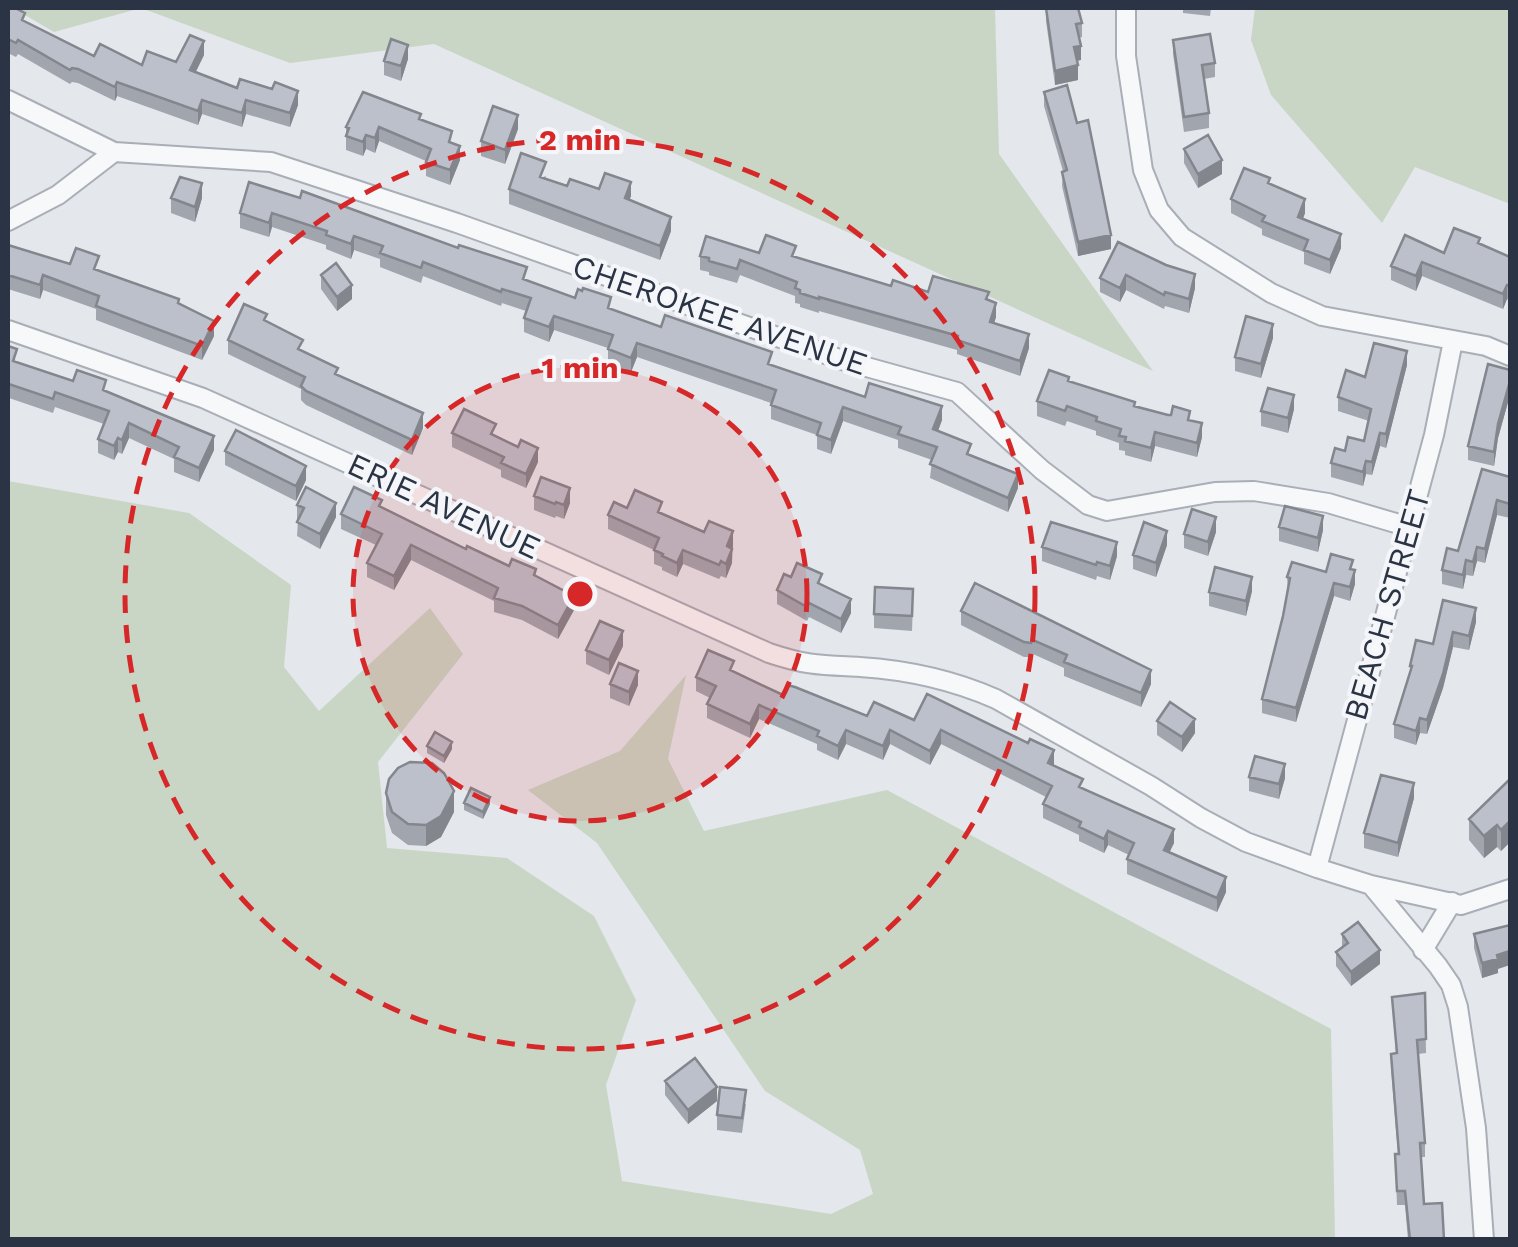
<svg xmlns="http://www.w3.org/2000/svg" width="1518" height="1247" viewBox="0 0 1518 1247" font-family="'Work Sans',sans-serif">
<rect width="100%" height="100%" fill="#e4e7ec"/>
<path fill="#c9d6c5" d="M13 8H995L999 154 1153 371 434 44 290 63 141 8 54 32Z
M1255 8H1510V204L1415 167 1382 223 1271 95 1251 40Z
M8 481 189 513 291 585 284 667 319 711 430 608 463 654 378 762 387 848 507 858 594 916 636 1000 606 1085 622 1181 831 1214 873 1194 860 1150 765 1091 597 843 528 790 620 751 686 675 668 759 704 831 887 790 1331 1029 1335 1239H8Z"/>
<g fill="none" stroke-linecap="round" stroke-linejoin="round">
<g stroke="#a9aeb7" stroke-width="22">
<path id="minor" d="M1126 8V56L1143 170 1159 210 1182 237 1271 293 1322 316 1486 346 1510 356
M8 100 114 152 271 162 457 223 845 361 957 392 1042 470 1088 505 1107 511 1215 492 1254 491 1328 503 1409 527
M8 221 58 195 114 152
M8 330 203 398 769 653C808 666 821 665 860 667 907 670 953 680 996 699L1151 786 1201 818 1246 842 1317 868 1371 885 1461 905 1510 889
M1317 868 1434 435 1453 341
M1371 885 1438 966 1451 985 1458 1007 1476 1128 1484 1240
M1423 950 1452 902"/>
</g>
<use href="#minor" stroke="#f7f8fa" stroke-width="18"/>
</g>
<path fill="#a1a5ae" d="M8 8 25 22 94 56 142 65 176 62 204 55 195 72 237 88 298 105 290 127 246 114 242 127 202 114 198 125 117 96 115 101 78 83 72 82 70 84 18 54 16 57 8 53Z
M1046 8 1082 23V37L1079 38 1081 60 1077 61 1078 80 1055 85 1046 21Z
M1183 8H1211L1210 16 1183 13Z
M1173 40 1215 63V77L1204 79 1209 113V128L1184 132 1173 54Z
M408 59 401 81 384 75V61Z
M1044 92 1111 249 1078 256 1062 186 1063 171 1044 106Z
M421 120 452 143 460 160 450 185 426 176V161L379 141 375 153 366 149 363 156 346 150V127Z
M518 129 505 164 481 156V141Z
M1184 149 1222 174 1198 188 1184 163Z
M546 176 545 179 567 186 599 189 631 196 629 200 671 231 660 260 509 204V189Z
M249 182 575 298 865 397 942 420 938 431 1018 488 1008 512 930 478 932 460 898 448V440L843 421 831 454 817 449V435L771 419V403L637 357 631 372 608 363V348L554 330 549 342 524 332V318L526 311 502 303 501 306 423 276 421 283 380 267V259L354 250 351 259 326 249V245L272 227 269 237 240 228V213Z
M1270 184 1305 213 1303 219 1341 248 1330 274 1304 264V252L1262 235V229L1231 213V199Z
M171 198H202L195 222 171 213Z
M1118 242 1195 288 1189 313 1165 306 1164 309 1126 290 1120 302 1100 292V278Z
M1480 244 1510 257V301L1507 299 1503 309 1422 276 1416 291 1391 280V266Z
M8 245 70 264 99 271 179 304 214 336 202 360 96 320V309L43 290 40 299 8 289Z
M759 253 796 257 891 286 989 300 996 317 994 323 1029 348 1020 376 957 354V350L819 311V313L800 307V304L795 303V296L740 275 737 283 709 275V272L700 270V256Z
M321 275 352 299 337 311 321 289Z
M267 321 303 351 338 376 423 428 412 455 306 405 301 400V389L228 354V340Z
M1273 338 1261 378 1235 371V357Z
M8 346 17 363 106 392 214 450 199 482 174 472V459L129 438 122 454 118 452 114 460 98 453V439L104 424 55 407 53 413 9 398 8 401Z
M1407 365 1386 448 1380 446 1372 475 1366 474 1363 486 1331 477V463L1345 451 1364 441 1369 421 1338 411V397L1365 377Z
M1510 370V395L1498 438 1494 466 1468 460V446Z
M1069 382 1135 406 1190 420 1202 437 1197 457 1155 446 1151 462 1125 455V451L1119 450V443L1096 435V431L1067 421 1065 426 1037 416V401Z
M1294 409 1288 433 1261 426V411Z
M452 433 496 437 538 462 526 488 501 477V470L452 447Z
M225 451 306 480 296 501 225 465Z
M1510 477V518L1497 515 1485 563 1477 561 1473 576 1466 575 1463 589 1442 584V570L1458 551Z
M534 496 570 503 564 519 556 516 555 518 534 510Z
M297 505 336 517 320 549 297 536 298 520 297 519Z
M382 507 466 549 536 576 574 610 558 639 522 620 494 612V601L411 560 394 590 367 577V563L376 545 341 529V514Z
M627 508 662 514 733 546 732 563 726 578 721 576 719 579 683 564 677 577 662 570V567L654 564V550L608 529V515Z
M1279 527 1323 530 1318 552 1279 541Z
M1216 532 1208 556 1184 548V534Z
M1167 545 1156 577 1133 569V555Z
M1042 547 1117 556 1110 580 1097 576 1096 580 1042 561Z
M1353 570 1355 584 1350 601 1334 596 1296 722 1262 713V699L1288 592 1287 577Z
M791 577 822 585 851 613 841 633 809 617 807 621 777 604V590Z
M1252 591 1246 616 1209 606V592Z
M913 603 912 631 874 628V614Z
M961 611 1151 684 1141 707 1064 676V668L1033 654 1031 657H1024L961 625Z
M1476 622 1469 650 1453 647 1443 688 1427 734 1420 733 1416 745 1394 738V724L1410 675V666L1433 644Z
M623 646 609 675 586 664V650Z
M734 672 783 695 867 716 914 720 1054 764 1053 765 1083 789 1174 843 1169 852 1226 892 1217 912 1127 874V859L1129 855 1108 845 1104 853 1079 841V835L1043 818V804L1046 797 941 744 930 765 890 744 883 760 846 744 838 760 817 750V744L759 719 750 738 707 718V704L710 698 696 691V677Z
M610 684 638 685 629 706 610 698Z
M1157 721 1195 733 1182 752 1157 735Z
M427 746 452 749 444 763 427 753Z
M1249 777 1285 778 1279 799 1249 791Z
M1510 779V842L1501 851 1497 847 1484 858 1469 840V819Z
M386 793 454 812 441 837 426 846 408 845 392 833 386 815Z
M1414 798 1398 857 1364 848V833Z
M464 803 490 804 483 819 464 810Z
M1342 934 1380 964 1351 986 1336 966V952L1342 947Z
M1474 934 1498 969V973L1482 978 1474 948Z
M1425 993 1426 1053 1418 1054 1425 1143V1157H1421L1424 1204 1445 1240H1408L1405 1205H1397L1395 1154H1398L1391 1068V1054L1396 1053 1392 997Z
M665 1081 717 1101 688 1124 665 1095Z
M746 1104 742 1133 717 1130V1115Z"/>
<path fill="#83868d" d="M204 41V55L190 84V70Z
M408 45V59L401 81V66Z
M1081 46V60L1074 61V47Z
M1078 65V80L1055 85V71Z
M117 82V96L115 101V87Z
M298 91V105L290 127V113Z
M202 100V114L198 125V111Z
M246 100V114L242 127V113Z
M518 115V129L505 164V150Z
M379 127V141L375 153V138Z
M366 135V149L363 156V142Z
M460 146V160L450 185V170Z
M1222 160V174L1198 188V174Z
M631 182V196L625 212V198Z
M202 183V198L195 222V207Z
M1305 199V213L1298 231V217Z
M272 213V227L269 237V223Z
M671 217V231L660 260V246Z
M1341 234V248L1330 274V260Z
M1111 235V249L1078 256V242Z
M354 236V250L351 259V244Z
M1422 262V276L1416 291V276Z
M1195 274V288L1189 313V299Z
M43 275V290L40 299V285Z
M1126 275V290L1120 302V288Z
M352 285V299L337 311V297Z
M1507 285V299L1503 309V294Z
M996 303V317L990 336V322Z
M554 316V330L549 342V327Z
M214 321V336L202 360V346Z
M1273 324V338L1261 378V364Z
M1029 334V348L1020 376V361Z
M637 343V357L631 372V358Z
M1407 351V365L1386 448V434Z
M1510 381V395L1498 438 1494 466V452L1498 424Z
M1294 395V409L1288 433V418Z
M942 406V420L933 444V429Z
M843 407V421L831 454V440Z
M423 413V428L412 455V440Z
M129 423V438L122 454V440Z
M1202 423V437L1197 457V443Z
M1155 432V446L1151 462V448Z
M1380 433V446L1372 475V462Z
M214 436V450L199 482V468Z
M118 438V452L114 460V446Z
M538 448V462L526 488V474Z
M1366 461V474L1363 486V472Z
M306 466V480L296 501V486Z
M1018 474V488L1008 512V498Z
M570 488V503L564 519V505Z
M1497 500V515L1485 563V549Z
M336 503V517L320 549V534Z
M1323 516V530L1318 552V538Z
M1216 517V532L1208 556V542Z
M733 531V546L727 561V546Z
M1167 531V545L1156 577V563Z
M1117 542V556L1110 580V566Z
M411 545V560L394 590V576Z
M1477 547V561L1473 576V562Z
M732 549V563L726 578V564Z
M683 550V564L677 577V563Z
M1466 560V575L1463 589V575Z
M1355 570V584L1350 601V587Z
M1252 577V591L1246 616V601Z
M1334 583V596L1296 722V708Z
M574 596V610L558 639V625Z
M851 599V613L841 633V619Z
M1476 608V622L1469 650V636Z
M623 631V646L609 675V660Z
M1453 632V647L1443 688 1427 734V720Z
M1151 670V684L1141 707V693Z
M638 671V685L629 706V692Z
M759 705V719L750 738V724Z
M1420 718V733L1416 745V731Z
M1195 719V733L1182 752V737Z
M846 730V744L838 760V746Z
M890 730V744L883 760V746Z
M941 730V744L930 765V751Z
M452 742V749L444 763V756Z
M1054 750V764L1048 777V763Z
M1285 764V778L1279 799V784Z
M1414 783V798L1398 857V843Z
M454 791V812L441 837 426 846V825Z
M490 797V804L483 819V812Z
M1510 821V842L1501 851V830Z
M1497 825V847L1484 858V836Z
M1174 829V843L1164 864V850Z
M1108 831V845L1104 853V839Z
M1226 877V892L1217 912V898Z
M1380 950V964L1351 986V972Z
M1510 951V965L1498 969V973L1482 978V963L1497 955Z
M717 1087V1101L688 1124V1110Z"/>
<path fill="#bbc0ca" stroke="#83868d" stroke-width="2.5" d="M8 8H15L25 13 22 20 94 56 100 44 142 65 147 51 176 62 190 35 204 41 190 70 237 88 240 79 272 89 275 82 298 91 290 113 246 100 242 113 202 100 198 111 117 82 115 87 78 69 72 68 70 70 18 40 16 43 8 39Z
M1046 8H1078L1082 23 1076 24 1081 46 1074 47 1078 65 1055 71Z
M1210 34 1215 63 1202 65 1209 113 1184 117 1173 40Z
M391 39 408 45 401 66 384 61Z
M1067 85 1077 123 1088 120 1111 235 1078 242 1062 172 1067 170 1044 92Z
M363 92 421 114 419 119 452 131 449 142 460 146 450 170 426 162 431 149 379 127 375 138 366 135 363 142 346 136 349 128 346 127Z
M493 106 518 115 505 150 481 141Z
M1208 135 1222 160 1198 174 1184 149Z
M521 153 546 162 540 177 567 186 570 179 599 189 605 173 631 182 625 198 671 217 660 246 509 189Z
M1244 168 1270 178 1268 183 1305 199 1298 217 1341 234 1330 260 1304 250 1308 240 1262 221 1265 216 1231 199Z
M180 177 202 183 195 207 171 198Z
M249 182 300 198 302 191 458 248 459 245 527 267 523 279 575 298 578 289 582 291 583 288 611 297 608 308 661 327 665 315 772 352 768 364 865 397 869 383 942 406 933 429 971 444 967 454 1018 474 1008 498 930 464 937 447 898 434 901 427 843 407 831 440 817 435 821 423 771 405 776 390 637 343 631 358 608 349 613 335 554 316 549 327 524 318 531 298 502 289 501 292 423 262 421 268 380 253 383 246 354 236 351 244 326 235 327 231 272 213 269 223 240 213Z
M1454 228 1480 238 1478 243 1510 257V286L1507 285 1503 294 1422 262 1416 276 1391 266 1405 235 1444 253Z
M766 235 796 246 792 256 891 286 893 280 928 292 933 276 989 292 986 299 996 303 990 322 1029 334 1020 361 957 340 958 336 819 297V299L800 293V290L795 288 797 282 740 260 737 269 709 261V258L700 256 706 236 759 253Z
M1118 242 1166 265 1195 274 1189 299 1165 292 1164 295 1126 275 1120 288 1100 278Z
M8 245 70 264 76 248 99 256 94 269 179 299 178 303 214 321 202 346 96 306 99 296 43 275 40 285 8 275Z
M336 263 352 285 337 297 321 275Z
M244 304 267 314 264 320 303 340 298 349 338 368 335 374 423 413 412 440 306 391 301 386 305 377 228 340Z
M1246 316 1273 324 1261 364 1235 357Z
M1374 343 1407 351 1386 434 1380 433 1372 462 1366 461 1363 472 1331 463 1335 448 1345 451 1348 437 1364 441 1371 409 1338 397 1346 370 1365 377Z
M8 346 17 349 13 361 73 381 77 370 106 380 103 390 214 436 199 468 174 457 179 447 129 423 122 440 118 438 114 446 98 439 109 411 55 392 53 399 9 384 8 387Z
M1488 364 1510 370V381L1498 424 1494 452 1468 446Z
M1049 370 1069 377 1068 381 1135 402 1134 406 1168 415H1171L1173 406 1190 411 1188 420 1202 423 1197 443 1155 432 1151 448 1125 441 1126 437 1119 436 1121 429 1096 421 1097 417 1067 406 1065 411 1037 401Z
M1268 388 1294 395 1288 418 1261 411Z
M464 409 496 424 491 434 518 447 521 440 538 448 526 474 501 463 504 457 452 433Z
M236 430 306 466 296 486 225 451Z
M1482 469 1510 477V504L1497 500 1485 549 1477 547 1473 562 1466 560 1463 575 1442 570 1447 548 1458 551Z
M541 477 570 488 564 505 556 502 555 504 534 496Z
M306 487 336 503 320 534 297 522 304 508 297 505Z
M354 487 382 500 379 506 466 549 467 546 509 566 512 559 536 569 534 575 574 596 558 625 522 606 494 598 498 588 411 545 394 576 367 563 382 534 341 514Z
M635 490 662 502 658 512 704 532 709 521 733 531 727 546 732 549 726 564 721 561 719 565 683 550 677 563 662 556 663 554 654 550 659 538 608 515 614 502 627 508Z
M1285 506 1323 516 1318 538 1279 527Z
M1192 509 1216 517 1208 542 1184 534Z
M1051 522 1117 542 1110 566 1097 562 1096 565 1042 547Z
M1144 522 1167 531 1156 563 1133 555Z
M1331 554 1353 560 1350 569 1355 570 1350 587 1334 583 1296 708 1262 699 1283 616 1290 578 1287 577 1292 562 1326 572Z
M797 563 822 574 818 583 851 599 841 619 809 603 807 607 777 590 784 574 791 577Z
M1215 567 1252 577 1246 601 1209 592Z
M975 583 1151 670 1141 693 1064 662 1067 655 1033 640 1031 643 1024 642 961 611Z
M875 587 913 589 912 616 874 614Z
M1443 600 1476 608 1469 636 1453 632 1443 674 1427 720 1420 718 1416 731 1394 724 1412 666H1410L1416 640 1433 644Z
M600 621 623 631 609 660 586 650Z
M708 650 734 661 730 670 783 695 787 685 795 687 867 716 874 702 914 720 927 694 1028 743 1030 739 1054 750 1048 763 1083 779 1079 787 1174 829 1164 850 1226 877 1217 898 1127 859 1134 843 1108 831 1104 839 1079 827 1081 822 1043 804 1052 786 941 730 930 751 890 730 883 746 846 730 838 746 817 736 819 731 759 705 750 724 707 704 716 686 696 677Z
M619 663 638 671 629 692 610 684Z
M1170 702 1195 719 1182 737 1157 721Z
M435 732 452 742 444 756 427 746Z
M1255 756 1285 764 1279 784 1249 777Z
M410 762 432 763 444 773 454 791 441 816 426 825 408 824 392 812 386 793 389 779 398 768Z
M1381 775 1414 783 1398 843 1364 833Z
M1510 779V821L1501 830 1497 825 1484 836 1469 819Z
M471 788 490 797 483 812 464 803Z
M1358 922 1380 950 1351 972 1336 952 1348 943 1342 934Z
M1510 925V951L1497 955 1498 959 1482 963 1474 934Z
M1425 993 1426 1039 1417 1040 1425 1143H1420L1424 1204 1442 1203 1444 1240H1410L1405 1191H1397L1395 1154H1399L1391 1054 1397 1053 1392 997Z
M695 1058 717 1087 688 1110 665 1081Z
M720 1087 746 1090 742 1118 717 1115Z"/>
<circle cx="580" cy="594" r="227" fill="#d62828" fill-opacity=".12"/>
<g fill="none" stroke="#d62828" stroke-width="5" stroke-dasharray="18 12">
<circle cx="580" cy="594" r="227"/>
<circle cx="580" cy="594" r="455"/>
</g>
<g text-anchor="middle" dominant-baseline="central" stroke-width="8" stroke-linejoin="round" paint-order="stroke">
<g font-size="32" fill="#2b3445" stroke="#f4f6f9">
<text transform="translate(720 315) rotate(19)">CHEROKEE AVENUE</text>
<text transform="translate(444 506) rotate(25)">ERIE AVENUE</text>
<text transform="translate(1387 605) rotate(-74)">BEACH STREET</text>
</g>
</g>
<circle cx="580" cy="594" r="15" fill="#d62828" stroke="#f4f6f9" stroke-width="5"/>
<g font-size="30" text-anchor="middle" font-weight="bold" fill="#d62828" stroke="#f4f6f9" stroke-width="8" stroke-linejoin="round" paint-order="stroke">
<text x="580" y="150">2 min</text>
<text x="580" y="378">1 min</text>
</g>
<rect width="1518" height="1247" fill="none" stroke="#2b3445" stroke-width="20"/>
</svg>
